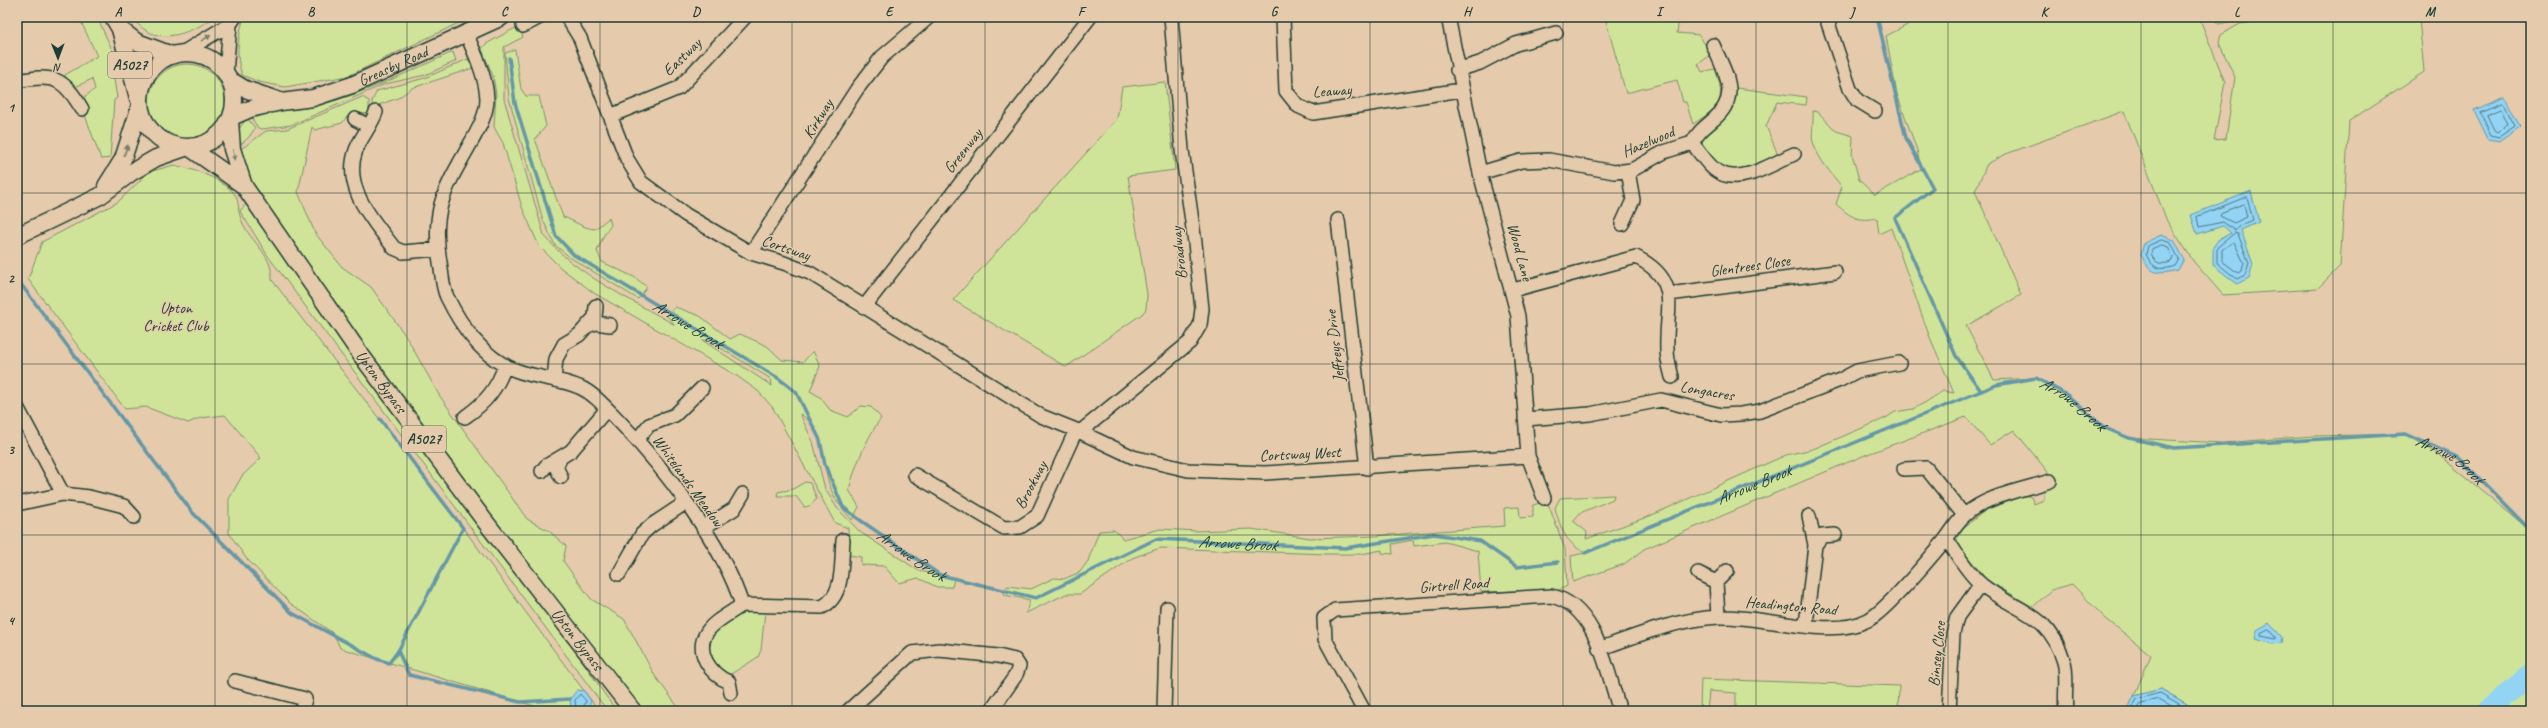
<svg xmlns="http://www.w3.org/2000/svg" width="2548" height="728" viewBox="0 0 2548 728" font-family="Caveat,sans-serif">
<rect width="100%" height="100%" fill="#e5cbac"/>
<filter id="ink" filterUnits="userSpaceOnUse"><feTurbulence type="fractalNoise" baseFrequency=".025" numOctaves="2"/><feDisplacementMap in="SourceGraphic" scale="8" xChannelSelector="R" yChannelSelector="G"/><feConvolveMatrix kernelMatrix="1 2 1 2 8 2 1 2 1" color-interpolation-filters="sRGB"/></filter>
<g filter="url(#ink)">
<path fill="#d0e499" stroke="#789066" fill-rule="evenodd" d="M79 17H97L114 54 110 55 117 98 114 100 110 158 101 159 81 104 83 98 95 89 92 79 75 87 67 81 65 75 97 56Z
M132 17H215C188 34 155 49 132 17Z
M244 17H471L348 76 285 87 259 82 242 75C235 55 238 37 244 17Z
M1605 17H1679L1677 33 1699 35 1709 51 1708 57 1698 64 1702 72 1715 69C1727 101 1719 107 1693 124L1686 102H1683L1677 80 1626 93Z
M1923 17H2199L2225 82 2214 140 2226 139 2235 77 2219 43 2221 35 2240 24 2275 19 2378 21 2419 19 2424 72 2349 121 2340 266 2317 289 2223 295 2194 262 2167 221 2124 111 2006 154 1987 164 1975 191 2021 295 1966 326 1994 380 2036 378 2067 395 2105 428 2129 438 2222 443 2314 436 2406 434 2435 452 2531 531V711H2184L2187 704 2161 689 2134 696 2151 655 2104 617 2072 584 2051 590 2033 607 1987 580 1958 545 1957 537 1963 528 1986 510 2024 495 2031 497 2034 504 2044 500V493L2056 482 2014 430 1990 445 1966 417 1865 455 1644 549 1624 564 1573 582 1571 556 1585 553C1565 542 1561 529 1555 508L1560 498 1614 495 1613 499 1580 513 1573 521 1587 532 1586 539 1650 516 1786 455 1813 449 1886 418 1895 412 1913 409 1926 402 1943 391 1954 393 1929 335 1891 228 1879 234 1877 218C1857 222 1851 217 1836 204L1842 187C1831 173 1818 159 1813 142 1811 138 1814 118 1813 111L1818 112 1836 131 1853 136 1852 154 1859 180 1875 195 1921 169 1917 150 1897 94 1886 36Z
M2213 17H2255L2218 24Z
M519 26 523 37 504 47V99L544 235C574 274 632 300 675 325L667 316 675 307 700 316 730 339 740 334 767 346 782 360 803 362 813 351 820 366 810 391 820 397 830 410 848 417 861 406 871 407 881 418C866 439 855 466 849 490L859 507 852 520C844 510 835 501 831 489 821 464 826 429 800 414L813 442 825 489 837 508 860 532 919 571 954 578 952 587H937L918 578 899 583 884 566 861 565V557L849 555 848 528 835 523 773 408 758 391 737 376 594 293 561 268 539 246 522 207 503 143 494 127 496 94 493 76 482 49 486 44ZM702 340H708L771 379 772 386Z
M515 50 521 89 526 96H539L546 126 535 139 563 217C575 221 582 228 595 229L609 218 611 225 604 235 597 251 602 262 634 277 647 287 638 299 571 258 555 245 543 220 509 98 505 53Z
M453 52 456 61 425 75 385 84 291 125 262 129 258 128 251 117C273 109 297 111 320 105 366 93 410 71 453 52Z
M468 59 473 68 412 88 398 98 373 107 372 101 377 91 425 78Z
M149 102a38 38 0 1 1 76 0a38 38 0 1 1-76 0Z
M1165 82 1175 170 1128 176 1147 294 1146 309 1142 314 1066 367 953 300 1117 119 1122 87Z
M1736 88 1807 97 1806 105 1777 102 1766 126 1778 155 1776 157C1760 163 1739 177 1722 168 1714 164 1706 152 1700 145L1701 139C1716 124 1736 112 1736 88Z
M362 97 369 101V112L367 114 351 112 342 123 315 130 312 127 298 192 315 233 342 267 371 287 407 338 439 395 527 519 549 531 566 546 563 561 591 599 624 619 655 676 681 711H641L438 446 362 342 250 180 237 152 266 131 287 129Z
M247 118 255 128 249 137 239 146 236 133Z
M174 165C195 170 216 176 232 191 240 199 237 206 240 216 247 241 273 252 272 280L449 509 599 711H551L340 648 334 634 290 603 246 558 229 533V499L242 476 261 458 225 415 200 418 188 423 146 407 125 409 28 279 42 242 118 202 149 172Z
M246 204 479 524 585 665 616 711H608L601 702 268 256 240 211Z
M805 482 810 483 817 499 809 506 804 507 796 496H777L778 492 793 489Z
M1547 501 1565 549 1567 586 1559 590 1481 592 1478 551 1445 542 1414 546 1413 540 1392 544 1393 554 1382 553V550L1361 554H1327L1160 548 1132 558 1080 594H1066L1026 613 1030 600 1005 595 1003 590 1008 586 1031 589 1054 578 1064 579 1080 572 1088 561 1099 531 1114 530 1123 539 1160 529 1197 531 1251 529 1310 538 1374 536 1505 526 1504 508 1519 507 1520 518 1533 517V505Z
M746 610 765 611 761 650 758 657 731 674 720 675C717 668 710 659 708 652 704 632 731 616 746 610Z
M1701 679 1899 686 1898 711H1736V693L1709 691 1707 711H1700Z"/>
<path fill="#93d3f4" stroke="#6597a7" d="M2505 97 2520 127 2500 141 2488 139 2474 110Z
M2251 191 2259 222 2241 230 2253 264 2249 278 2237 284 2213 265V247L2218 240 2231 233 2223 226 2197 234 2191 215Z
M2161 235 2174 240 2184 259 2178 270C2158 275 2151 275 2141 255L2144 243Z
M2269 623 2282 637 2281 643 2273 644 2255 639 2257 630Z
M2161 689 2187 704 2184 711H2127L2134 696Z
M577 690 584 691 591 701 588 709H571L570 699Z"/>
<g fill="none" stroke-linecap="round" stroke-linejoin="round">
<path stroke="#4d7981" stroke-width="1" d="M2503 103 2515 126 2499 137 2491 135 2480 112Z
M2501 109 2508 124 2497 132 2494 130 2487 115Z
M2247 197 2253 220 2239 226 2235 231 2223 222 2199 227 2197 217Z
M2244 204 2247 217 2234 223 2220 216 2221 213Z
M2235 233 2238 234 2249 263 2245 275 2237 279 2217 263V248Z
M2162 240 2171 243 2179 259 2175 266C2161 271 2152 269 2146 254L2148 246Z
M2234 242 2244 263 2241 271 2238 273 2222 261V250Z
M2162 245 2168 247 2173 258 2171 262C2161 265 2155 264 2151 254L2152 249Z
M2269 629 2276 637V639L2261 636V633Z
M576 711 575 700 580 694 586 701 582 711
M2131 711 2137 699 2160 693 2181 705V711
M2137 711 2141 703 2159 699 2175 708 2176 711"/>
<g stroke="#6597a7" stroke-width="3.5">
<path d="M1877 17 1906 138 1933 188 1895 218 1956 356 1981 391"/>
<path id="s1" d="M509 58 515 103 556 236 574 255 778 378 796 392 820 440 825 465 843 507 860 520 940 575 1036 598 1156 539 1345 548 1434 534 1480 541 1517 567 1558 562"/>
<path d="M17 279 193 513 292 613 377 659 389 663 398 651"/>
<path d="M380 419 463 528 398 651 409 675 520 702 570 699"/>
<path id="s2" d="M1585 553 1996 385 2036 378 2067 395 2105 428 2129 438 2174 448 2406 434 2459 458 2531 531"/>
</g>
<path stroke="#93d3f4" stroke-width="21" d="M2487 711 2531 674"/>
<g stroke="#1f3d34" stroke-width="16">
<path id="minor" d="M567 17 580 38 627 159 641 182 686 215 751 253 784 263 810 273 1041 416 1076 430 1133 457 1188 470 1265 473 1528 456
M1283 17 1286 91 1298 106 1313 113 1461 90
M1448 17 1480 173 1518 316 1528 456 1544 498
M1826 17 1850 89 1857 100 1875 111
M523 26 540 17
M466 33C475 54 486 76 487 99 487 115 477 132 469 146 445 189 431 210 440 262 442 273 442 287 447 297 461 326 484 359 515 370 535 378 559 378 579 387 594 393 608 410 620 422 664 468 723 544 742 605
M182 53 230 24
M1457 70 1480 63 1516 44 1556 33
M226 73 230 24 235 17
M17 81C53 74 63 77 82 109
M376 112C371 126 361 137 356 150 342 188 373 220 394 248L403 252 438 249
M610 116 679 88 745 17
M355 119 369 126
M1692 143C1700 152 1709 168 1720 173 1743 184 1772 164 1794 154
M1480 173 1521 161 1549 160 1614 172 1632 170 1664 152 1692 143C1699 131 1703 129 1713 120 1742 96 1725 73 1713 45
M1338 220 1367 468
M1622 224 1633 200 1628 171
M751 253 857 89 882 57 929 17
M1513 290 1636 257C1683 281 1665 308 1667 350 1667 359 1670 369 1672 377
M1669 294 1835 272
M864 307 1090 17
M587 326 596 323 610 325
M554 380 556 359 564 344 579 335 595 317 596 306
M17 407 63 494
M465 417C485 403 498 388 505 365
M1525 419 1590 414 1661 400 1721 415 1741 414 1760 411 1840 380 1857 371 1899 363
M1080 432 1190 342 1200 325 1202 309 1195 243 1182 150 1171 17
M637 440 649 425 675 415 702 388
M560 459 556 467 561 477
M1904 469 1926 468 1964 515
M542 471 546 466 571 451 607 409
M915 475 1004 528 1020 527 1037 516 1076 430
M17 504 63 494 89 497 124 506 134 517
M703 528 734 509 743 494
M1946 539C1957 553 1968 574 1982 585 2017 613 2049 611 2064 662 2068 676 2064 696 2066 711
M1815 545 1822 536 1835 535
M1698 573 1716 582 1718 617
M619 574 642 534 652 525 685 503
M1716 582 1727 571
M742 605 822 607C845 596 841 562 843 540
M1806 625 1815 545 1809 516
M1599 649C1638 635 1678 619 1719 617 1763 615 1830 640 1868 620 1887 610 1930 558 1945 540 1952 531 1958 520 1966 514 1988 495 2023 490 2050 481
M235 681 305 699 302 711
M731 693 729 682C711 675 694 652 707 632 714 621 731 613 742 605
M848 711 912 653 939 650 998 656 1015 660 1019 666 1016 675 991 711
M1164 711 1167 608
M1364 711 1325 639 1324 618 1335 610 1551 596C1597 605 1607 672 1620 711
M1949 711 1953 634 1957 617 1981 584"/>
</g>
<g stroke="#1f3d34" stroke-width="19">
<g id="major">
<path d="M113 17 120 29 138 98"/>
<path d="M120 29 137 42 172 55"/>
<circle cx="187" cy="100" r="47"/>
<path d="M230 80 245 89 280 101"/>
<path id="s3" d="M232 117 250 109 281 102 313 98 352 85 502 17"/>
<path id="s4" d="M230 121 232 149 244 186 361 355 484 520 633 711"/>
<path d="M190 148 244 186"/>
<path d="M106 186 123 159 140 106"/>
<path d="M17 236 100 196 132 172 156 158 185 148"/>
</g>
</g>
<use href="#minor" stroke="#e5cbac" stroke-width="13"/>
<use href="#major" stroke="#e5cbac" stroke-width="16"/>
</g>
<defs><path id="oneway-solid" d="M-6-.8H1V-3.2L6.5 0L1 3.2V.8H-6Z"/></defs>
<g fill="#787d6a">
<use href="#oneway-solid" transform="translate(206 38) rotate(-31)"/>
<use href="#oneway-solid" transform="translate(126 150) rotate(-70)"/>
<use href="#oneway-solid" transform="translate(234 155) rotate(79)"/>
</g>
</g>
<path fill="none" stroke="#1f3d34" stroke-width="1" stroke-opacity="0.55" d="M215 17V711M407 17V711M600 17V711M792 17V711M985 17V711M1178 17V711M1370 17V711M1563 17V711M1756 17V711M1948 17V711M2141 17V711M2333 17V711M17 193H2531M17 364H2531M17 535H2531"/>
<g text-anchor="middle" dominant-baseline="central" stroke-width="3" stroke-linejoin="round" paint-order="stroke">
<g fill="#e5cbac" stroke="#5a6858" stroke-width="1">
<rect x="108" y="52" width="44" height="26" rx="3"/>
<rect x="402" y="426" width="44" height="26" rx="3"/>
</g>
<g font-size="15" font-weight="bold" fill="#1f3d34">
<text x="130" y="65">A5027</text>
<text x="424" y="439">A5027</text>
</g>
<g font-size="16" fill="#1f3d34" stroke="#e5cbac">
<text transform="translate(682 57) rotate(-44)">Eastway</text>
<text stroke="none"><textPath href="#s3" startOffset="170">Greasby Road</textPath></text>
<text transform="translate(1332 91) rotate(-4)">Leaway</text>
<text transform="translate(818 119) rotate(-58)">Kirkway</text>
<text transform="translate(1648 142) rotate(-23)">Hazelwood</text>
<text transform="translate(963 151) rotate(-52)">Greenway</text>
<text transform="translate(786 248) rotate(19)">Cortsway</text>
<text transform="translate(1520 252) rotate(75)">Wood Lane</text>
<text transform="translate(1179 253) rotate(-96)">Broadway</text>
<text transform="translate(1750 266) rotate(-8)">Glentrees Close</text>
<text transform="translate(1335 346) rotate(-97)">Jeffreys Drive</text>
<text stroke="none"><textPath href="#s4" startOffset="306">Upton Bypass</textPath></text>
<text transform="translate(1707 391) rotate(10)">Longacres</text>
<text transform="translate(1300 454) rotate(-3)">Cortsway West</text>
<text transform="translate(688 481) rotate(54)">Whitelands Meadow</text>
<text transform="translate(1031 485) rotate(-62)">Brookway</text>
<text transform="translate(1454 585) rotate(-4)">Girtrell Road</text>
<text transform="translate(1791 606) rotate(5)">Headington Road</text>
<text stroke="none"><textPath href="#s4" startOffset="630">Upton Bypass</textPath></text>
<text transform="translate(1937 654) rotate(-84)">Binsey Close</text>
</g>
<g font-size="16" fill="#284539" stroke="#e5cbac">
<text x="176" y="308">Upton<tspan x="176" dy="18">Cricket Club</tspan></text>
</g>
<g font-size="17" font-style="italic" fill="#25443e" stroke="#e5cbac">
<text stroke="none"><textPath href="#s1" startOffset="344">Arrowe Brook</textPath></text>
<text stroke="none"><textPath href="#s2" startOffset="530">Arrowe Brook</textPath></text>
<text stroke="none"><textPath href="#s2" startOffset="926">Arrowe Brook</textPath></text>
<text stroke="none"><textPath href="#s2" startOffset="182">Arrowe Brook</textPath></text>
<text stroke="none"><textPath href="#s1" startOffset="1029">Arrowe Brook</textPath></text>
<text stroke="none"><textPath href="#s1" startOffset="680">Arrowe Brook</textPath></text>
</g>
</g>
<rect width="2548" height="728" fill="none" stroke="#e5cbac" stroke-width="44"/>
<g transform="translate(58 58) rotate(179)" stroke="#e5cbac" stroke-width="3" paint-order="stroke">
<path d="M0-3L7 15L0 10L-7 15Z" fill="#1f3d34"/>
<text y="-6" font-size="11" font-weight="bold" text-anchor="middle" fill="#1f3d34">N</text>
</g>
<rect x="22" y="22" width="2504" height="684" fill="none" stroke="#1f3d34" stroke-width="1.5"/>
<g font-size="13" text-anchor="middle" font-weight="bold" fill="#1f3d34">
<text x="118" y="16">A</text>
<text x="311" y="16">B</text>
<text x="504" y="16">C</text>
<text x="696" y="16">D</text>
<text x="889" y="16">E</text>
<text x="1081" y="16">F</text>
<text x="1274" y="16">G</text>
<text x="1467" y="16">H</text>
<text x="1659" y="16">I</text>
<text x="1852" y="16">J</text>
<text x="2044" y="16">K</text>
<text x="2237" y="16">L</text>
<text x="2430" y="16">M</text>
<text x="11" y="112">1</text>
<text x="11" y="283">2</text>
<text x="11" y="454">3</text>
<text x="11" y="625">4</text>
</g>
</svg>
